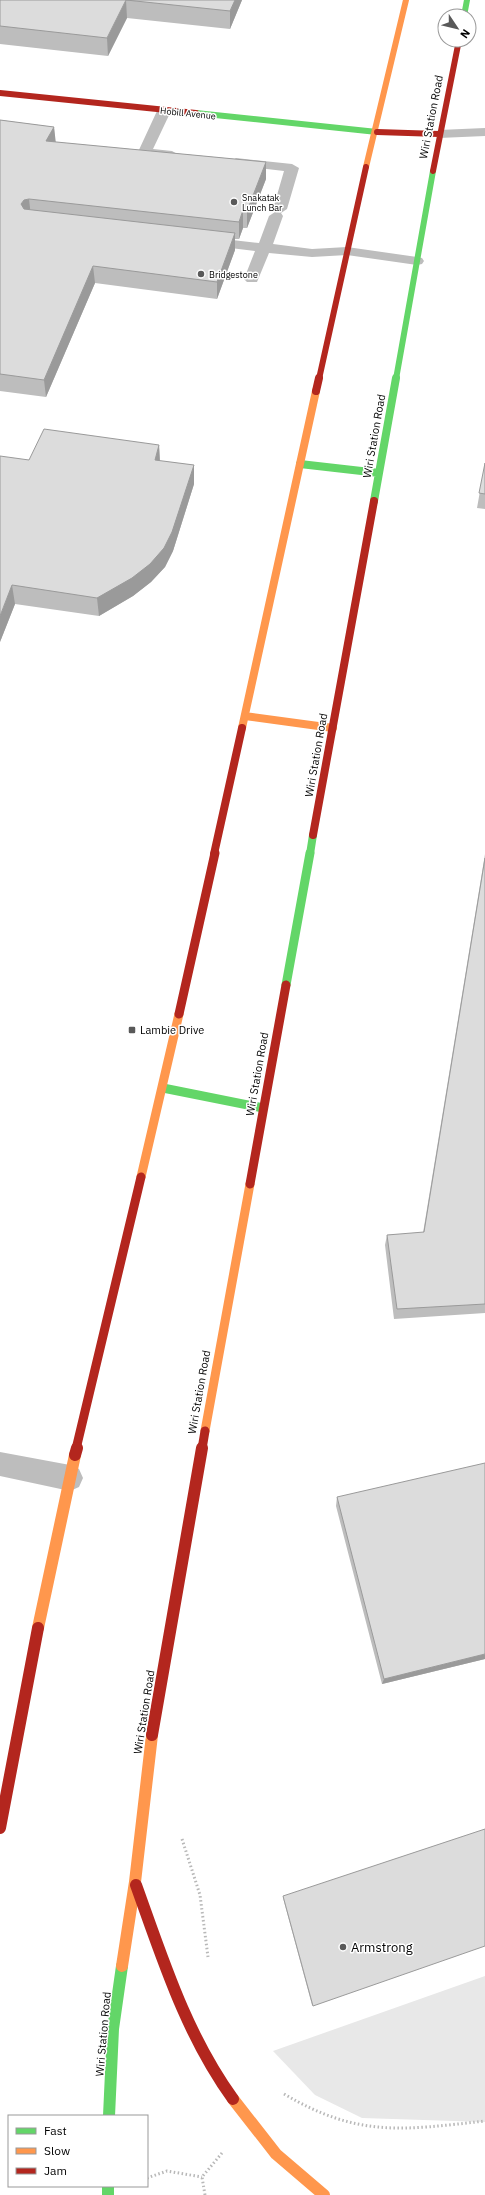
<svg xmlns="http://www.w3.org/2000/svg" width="485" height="2195" viewBox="0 0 485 2195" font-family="'IBM Plex Sans',sans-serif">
<rect width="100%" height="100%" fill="#fff"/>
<path fill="#e8e8e8" d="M485 1976V2122L362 2118 315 2095 273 2051Z"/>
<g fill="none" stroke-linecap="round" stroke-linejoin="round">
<path stroke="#b8b8b8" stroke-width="3" stroke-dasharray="1.5 2.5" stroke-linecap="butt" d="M182 1839 200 1895 208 1957
M284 2094C359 2138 403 2130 485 2121
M147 2178 167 2171 202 2177
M205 2195 202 2177 222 2153"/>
<path fill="#bdbdbd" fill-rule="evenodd" d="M164 107 171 111 153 149 172 151 179 155 172 159 140 155 138 152 157 111Z
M236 158 292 164 299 168 287 209 281 213 283 216 273 244 312 249 347 247 417 257 422 258 424 261 422 264 417 265 347 255 312 257 269 253 257 282H247L244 279 255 251 206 245 201 244 199 241 201 238 206 237 259 243 269 216 275 212 273 209 284 171 231 165 229 162Z
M0 1452 70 1465 79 1469 83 1478 79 1487 70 1491 0 1476Z"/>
<path fill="#bdbdbd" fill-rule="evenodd" d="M485 128V136L439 138 432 134 439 130Z"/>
<path stroke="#63d668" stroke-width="6" d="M464 16 467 0
M196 113 377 132
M396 379 433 171"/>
<path stroke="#63d668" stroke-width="8" d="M300 464 379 473
M374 501 396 378
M310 854 313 835"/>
<path stroke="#63d668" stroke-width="9" d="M286 985 310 853
M163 1088 263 1108"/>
<path stroke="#63d668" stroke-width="12" d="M109 2116 113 2029 122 1966
M108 2186V2195"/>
<path stroke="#ff974d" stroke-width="6" d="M366 167 406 0"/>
<path stroke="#ff974d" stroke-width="8" d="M245 716 333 728
M242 728 316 391"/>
<path stroke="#ff974d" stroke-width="9" d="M141 1177 179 1014
M205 1431 250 1184"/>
<path stroke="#ff974d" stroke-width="12" d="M38 1628 75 1455
M122 1966 135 1882 152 1735
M233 2099 276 2154 324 2195"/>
<path stroke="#b3261e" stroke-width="6" d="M0 93 196 113
M377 132 439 134
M433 171 459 40
M319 379 366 167"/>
<path stroke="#b3261e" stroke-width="8" d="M316 391 319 378
M313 835 374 501
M214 854 242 728"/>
<path stroke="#b3261e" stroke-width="9" d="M179 1014 215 853
M250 1184 286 985
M76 1449 141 1177
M202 1449 205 1431"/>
<path stroke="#b3261e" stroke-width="12" d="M75 1455 77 1448
M152 1735 202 1448
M0 1828 38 1628
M136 1885C163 1960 186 2034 233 2099"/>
</g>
<path fill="#bdbdbd" d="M0 0H242L230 29 127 18 108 56 0 44Z
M0 120 54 127 55 142 266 162V179L247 228H243L239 239H235V250L217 299 95 283 46 397 0 391Z
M159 445 160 461 194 465V484L173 551 165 567 151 582 133 596 99 616 15 604 0 642 29 460Z
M485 463V509L477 508Z
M485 854V1313L394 1319 385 1245 387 1235 423 1233Z
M337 1497 485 1659 382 1684 336 1506Z
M283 1896 313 2006 312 2005 283 1898Z"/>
<path fill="#9a9a9a" d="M126 0 127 18 108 56 107 38Z
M235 0H242L230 29V11Z
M54 127 56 144 46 141Z
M266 162V179L247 228V211Z
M29 199 31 217 26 218 21 204 24 200Z
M243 210V228L239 239V222Z
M235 233V250L217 299V282Z
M93 266 95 283 46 397 44 380Z
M159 445 160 464 155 460Z
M194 465V484L173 551 165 567 151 582 133 596 99 616 97 598Z
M12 585 15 604 0 642V616Z
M485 1654V1659L382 1684 384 1679Z"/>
<path fill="#dcdcdc" stroke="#9a9a9a" d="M0 0H235L230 11 126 0 107 38 0 26Z
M0 120 54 127 46 141 266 162 247 211 243 210 239 222 29 199 24 200 21 204 24 209 235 233 217 282 93 266 44 380 0 374Z
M44 429 159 445 155 460 194 465 172 532 164 548 150 564 132 578 97 598 12 585 0 616V456L29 460Z
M485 463V494L479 493Z
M485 858V1304L397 1309 387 1235 424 1232Z
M485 1463V1654L384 1679 337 1497Z
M485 1829V1946L313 2006 283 1896Z"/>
<g fill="#595959" stroke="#fff" stroke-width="1.5">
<circle cx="234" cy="202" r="4"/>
<circle cx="201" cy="274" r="4"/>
<rect x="128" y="1026" width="8" height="8" rx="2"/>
<circle cx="343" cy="1947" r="4"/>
</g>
<g text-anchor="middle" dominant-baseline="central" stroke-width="3" stroke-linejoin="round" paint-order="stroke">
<g font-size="9" fill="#000" stroke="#fff">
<text transform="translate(188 113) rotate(6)">Hobill Avenue</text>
</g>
<g font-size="9" fill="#000" stroke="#fff" text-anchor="start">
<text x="242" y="197">Snakatak<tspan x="242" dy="10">Lunch Bar</tspan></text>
<text x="209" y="274">Bridgestone</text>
</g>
<g font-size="11" fill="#000" stroke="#fff">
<text transform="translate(431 117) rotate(-79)">Wiri Station Road</text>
<text transform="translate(374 436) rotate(-80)">Wiri Station Road</text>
<text transform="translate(316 755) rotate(-80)">Wiri Station Road</text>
<text transform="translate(257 1074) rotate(-80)">Wiri Station Road</text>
<text transform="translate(199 1392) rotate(-80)">Wiri Station Road</text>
<text transform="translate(144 1712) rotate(-81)">Wiri Station Road</text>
<text transform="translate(103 2034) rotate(-85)">Wiri Station Road</text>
</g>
<g font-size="11" fill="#000" stroke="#fff" text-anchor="start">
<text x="140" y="1030">Lambie Drive</text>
</g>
<g font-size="13" fill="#000" stroke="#fff" text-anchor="start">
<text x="351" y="1947">Armstrong</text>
</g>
</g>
<rect x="8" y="2115" width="140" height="72" fill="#ffffff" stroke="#999999"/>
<rect x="16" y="2128" width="20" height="6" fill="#63d668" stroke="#999999"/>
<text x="44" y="2135" font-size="12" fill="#000000">Fast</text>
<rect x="16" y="2148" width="20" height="6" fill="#ff974d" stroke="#999999"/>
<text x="44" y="2155" font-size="12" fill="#000000">Slow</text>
<rect x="16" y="2168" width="20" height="6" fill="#b3261e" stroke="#999999"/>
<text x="44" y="2175" font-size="12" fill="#000000">Jam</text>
<g transform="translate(457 28) rotate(125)"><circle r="19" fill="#ffffff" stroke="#999999"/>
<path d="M0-3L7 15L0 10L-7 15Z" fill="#595959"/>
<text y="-6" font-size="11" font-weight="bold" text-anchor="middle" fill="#000000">N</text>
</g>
</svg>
